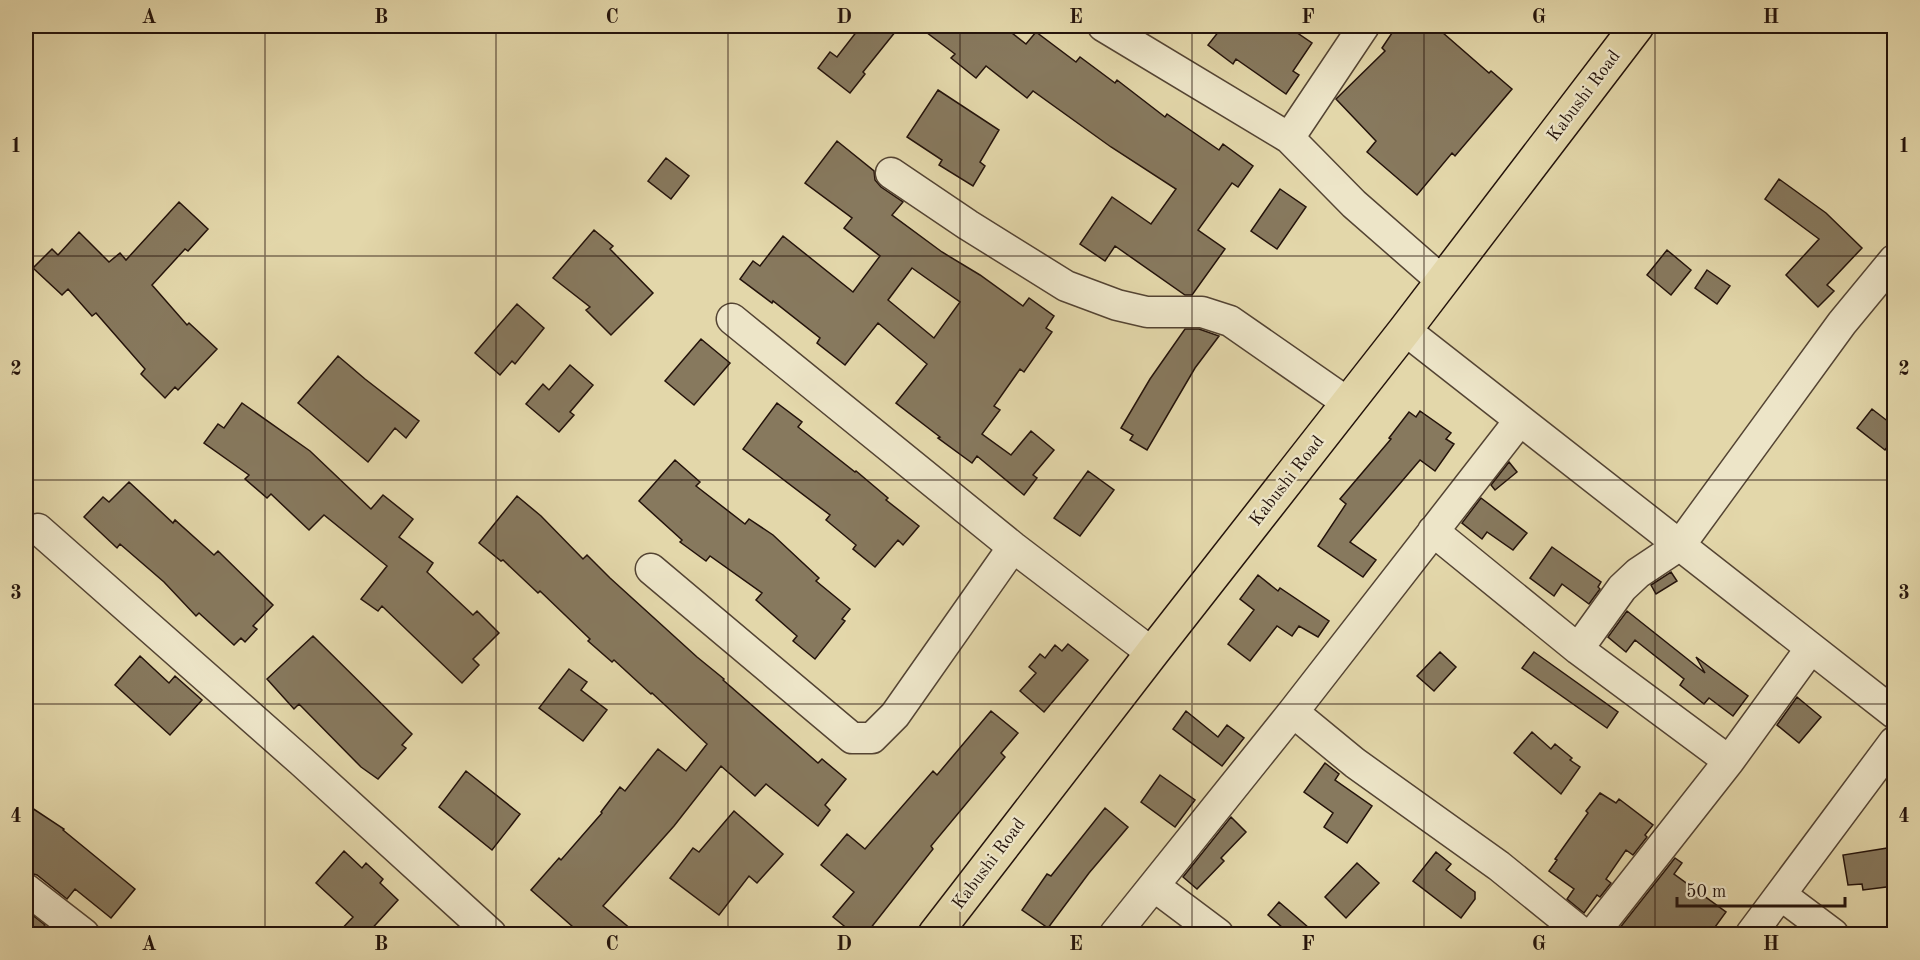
<svg xmlns="http://www.w3.org/2000/svg" width="1920" height="960" viewBox="0 0 1920 960" font-family="'Old Standard TT',serif">
<rect width="100%" height="100%" fill="#e3d7aa"/>
<filter id="stains"><feTurbulence type="fractalNoise" baseFrequency=".00333" numOctaves="4"/><feColorMatrix values="0 0 0 0 .2 0 0 0 0 .09 0 0 0 0 .02 0 0 0 .5 -.17"/></filter>
<radialGradient id="worn" r=".72"><stop offset=".6" stop-color="#630" stop-opacity="0"/><stop offset="1" stop-color="#630" stop-opacity=".3"/></radialGradient>
<g fill="none" stroke-linecap="round" stroke-linejoin="round">
<path stroke="#70604a" stroke-width="7" d="M519 26 548 30 586 26"/>
</g>
<path fill="#87795e" stroke="#24130b" stroke-width="1.5" fill-rule="evenodd" d="M861 26H900L863 72 865 74 850 93 818 68 830 52 837 57Z
M918 26H1003L1026 44 1036 32 1076 62 1080 57 1115 83 1117 80 1165 117 1167 114 1219 150 1223 144 1253 166 1238 187 1232 183 1198 230 1225 249 1192 295H1185L1115 246 1105 261 1080 244 1112 197 1151 224 1176 189 1111 147 1033 91 1027 98 986 66 976 78 951 58 955 54Z
M1223 26H1287L1312 43 1293 71 1299 75 1286 94 1236 59 1233 64 1208 45Z
M1403 26H1435L1489 73 1491 71 1512 89 1455 156 1452 153 1417 195 1367 152 1376 141 1336 99 1385 51 1382 48 1394 30 1398 33Z
M938 90 999 130 980 162 985 166 973 186 939 165 942 160 907 137Z
M837 141 874 171 875 180 881 187 903 202 892 215 942 252 980 275 1023 306 1029 298 1054 316 1046 328 1052 332 1024 372 1020 369 994 406 1000 410 982 434 1011 455 1031 431 1054 450 1033 475 1037 478 1024 495 977 456 972 463 938 438 940 437 896 403 927 364 878 323 845 365 817 343 820 338 773 301 772 303 740 279 753 261 760 266 783 236 853 292 880 256 844 228 852 218 805 183ZM912 268 960 302 934 338 888 300Z
M666 158 689 176 671 199 648 181Z
M1779 179 1826 213 1862 248 1827 285 1834 291 1818 307 1786 275 1819 239 1765 199Z
M1280 189 1306 207 1277 249 1251 231Z
M179 202 208 229 188 251 185 249 152 285 187 325 189 323 217 349 178 390 175 387 165 398 141 374 145 369 96 313 92 316 68 289 62 295 33 268 52 249 58 255 79 232 109 262 120 253 126 260Z
M594 230 613 246 610 249 653 293 611 335 586 310 590 307 553 278Z
M1667 250 1691 270 1671 295 1647 275Z
M1707 270 1730 286 1717 304 1695 288Z
M517 304 544 328 515 364 512 361 500 375 475 353Z
M1185 329H1199L1219 336 1195 368 1147 450 1130 440 1133 435 1121 428 1150 379Z
M701 339 730 363 694 405 665 381Z
M338 356 365 379 419 421 406 438 395 428 368 462 298 403Z
M570 365 593 385 570 412 574 415 559 432 526 404 543 384 549 390Z
M242 403 310 451 371 509 383 495 413 519 399 537 433 563 427 572 473 615 477 611 499 633 473 659 479 665 462 683 382 606 378 611 361 599 387 566 324 515 309 530 271 494 267 498 245 479 249 475 204 443 218 424 224 428Z
M777 403 802 422 798 427 855 472 856 471 888 498 886 500 919 526 903 545 898 540 875 567 853 549 856 545 826 520 830 515 743 449Z
M1872 409 1894 426V438L1885 450 1857 428Z
M1420 411 1451 433 1446 439 1454 444 1435 471 1420 460 1350 542 1376 560 1363 577 1318 546 1346 504 1340 499 1391 439 1389 438 1409 412 1416 417Z
M675 460 700 482 696 486 745 524 749 519 773 535 819 578 816 581 850 609 842 619 845 621 815 659 793 641 797 636 756 600 762 593 710 556 706 561 680 542 682 540 639 501Z
M1509 462 1517 472 1495 490 1491 485Z
M1088 471 1114 490 1080 536 1054 518Z
M129 482 173 523 175 520 214 555 218 551 273 605 253 626 257 629 245 642 241 638 234 645 199 613 196 616 164 582 120 544 117 548 84 517 103 497 109 502Z
M517 496 541 516 583 559 587 555 610 578 697 657 724 679 723 680 818 763 822 759 846 779 825 805 830 810 818 826 766 784 755 796 721 766 674 826 603 906 637 934H581L531 890 559 858 561 860 602 813 601 812 620 787 625 791 658 749 686 771 707 744 652 693 651 694 614 660 612 662 588 641 590 639 540 591 538 593 503 560 501 561 479 543Z
M1481 498 1527 533 1513 550 1487 532 1482 539 1462 523Z
M1552 547 1601 582 1598 587 1600 589 1589 604 1562 584 1554 596 1530 578Z
M1671 572 1677 581 1656 594 1651 585Z
M1258 575 1278 591 1280 588 1329 621 1318 637 1299 626 1292 636 1277 626 1250 661 1228 644 1254 610 1240 599Z
M1627 611 1705 673 1696 657 1748 696 1733 716 1709 698 1704 704 1680 685 1684 679 1635 640 1626 652 1608 637Z
M313 636 412 734 402 745 406 748 378 779 361 767 299 704 294 709 267 679Z
M1068 644 1088 660 1044 712 1020 691 1036 673 1029 667 1040 654 1045 658 1055 645 1062 651Z
M1440 652 1456 667 1434 691 1417 676Z
M1534 652 1618 712 1607 728 1522 668Z
M140 656 169 683 175 676 202 700 170 735 115 685Z
M569 669 587 682 581 690 607 710 583 741 539 708Z
M1797 697 1821 717 1799 743 1777 725Z
M991 711 1018 733 1001 753 1005 757 931 846 933 849 866 934H854L833 917 854 892 821 865 847 834 865 849 933 771 937 775Z
M1186 711 1218 737 1227 725 1244 738 1222 766 1173 729Z
M1532 732 1551 749 1555 744 1572 758 1570 760 1580 767 1561 794 1514 753Z
M1325 763 1339 774 1335 780 1372 806 1347 843 1324 827 1333 813 1304 792Z
M466 771 520 814 492 850 439 807Z
M1160 775 1195 800 1175 827 1141 802Z
M1600 793 1616 803 1619 799 1653 825 1645 835 1647 837 1633 855 1626 850 1606 879 1611 883 1600 897 1597 895 1584 913 1567 899 1574 889 1549 871 1557 860 1555 859 1588 813 1586 811Z
M26 804 64 829 63 830 135 889 111 918 75 889 67 899 37 875 26 872Z
M1105 808 1128 827 1089 873 1048 928 1022 910 1047 874 1051 876Z
M734 811 783 854 757 883 749 876 719 915 670 878 693 848 699 852Z
M1231 817 1246 832 1221 858 1224 861 1197 889 1183 877Z
M1894 847V886L1863 890 1862 884 1848 885 1843 855Z
M344 851 362 868 366 863 383 879 380 883 398 900 367 934H337L353 917 316 883Z
M1436 852 1451 864 1446 870 1475 892V899L1461 918 1413 881Z
M1675 858 1682 863 1674 874 1726 912 1710 934H1615Z
M1357 863 1379 883 1346 918 1325 897Z
M1279 902 1316 934H1290L1268 915Z
M26 910 45 925 37 934 26 927Z"/>
<g fill="none" stroke-linecap="round" stroke-linejoin="round">
<g stroke="#544433" stroke-width="33">
<path id="minor" d="M1103 26 1289 138 1354 204 1442 281
M1289 138 1364 26
M891 173 968 225 1066 286 1117 305 1147 312H1202L1230 321 1348 403
M732 319 1013 547 1152 653
M1405 330 1894 713
M38 529 301 761 491 934
M1433 531 1578 649 1729 761
M651 569 852 738H872L895 715 1013 547
M1578 649 1622 588 1638 573 1680 545 1842 323 1894 260
M1293 712 1355 763 1499 866 1583 934
M1154 886 1218 934
M26 889 84 934
M1781 895 1833 934
M1115 934 1293 712 1520 420
M1593 934 1729 761 1811 648
M1751 934 1894 742"/>
</g>
<g stroke="#24130b" stroke-width="36">
<path id="major" d="M935 934 1152 653 1405 330 1637 26"/>
</g>
<use href="#minor" stroke="#ede5c8" stroke-width="30"/>
<use href="#major" stroke="#e3d7aa" stroke-width="33"/>
</g>
<path fill="none" stroke="#24130b" stroke-width="1.5" stroke-opacity="0.55" d="M265 26V934M496 26V934M728 26V934M960 26V934M1192 26V934M1424 26V934M1655 26V934M26 256H1894M26 480H1894M26 704H1894"/>
<g text-anchor="middle" dominant-baseline="central" stroke-width="4.5" stroke-linejoin="round" paint-order="stroke">
<g font-size="18" fill="#24130b" stroke="#ede5c8">
<text transform="translate(1584 96) rotate(-53)">Kabushi Road</text>
<text transform="translate(1287 481) rotate(-52)">Kabushi Road</text>
<text transform="translate(989 864) rotate(-53)">Kabushi Road</text>
</g>
</g>
<rect width="1920" height="960" fill="none" stroke="#e3d7aa" stroke-width="66"/>
<path d="M1677 897v9h168v-9" fill="none" stroke="#24130b" stroke-width="3"/>
<text x="1686" y="897" font-size="18" fill="#24130b" stroke="#ede5c8" stroke-width="4.5" paint-order="stroke">50 m</text>
<rect x="33" y="33" width="1854" height="894" fill="none" stroke="#24130b" stroke-width="2"/>
<g font-size="20" text-anchor="middle" font-weight="bold" fill="#24130b">
<text x="149" y="23">A</text>
<text x="381" y="23">B</text>
<text x="612" y="23">C</text>
<text x="844" y="23">D</text>
<text x="1076" y="23">E</text>
<text x="1308" y="23">F</text>
<text x="1539" y="23">G</text>
<text x="1771" y="23">H</text>
<text x="16" y="152">1</text>
<text x="1904" y="152">1</text>
<text x="16" y="375">2</text>
<text x="1904" y="375">2</text>
<text x="16" y="599">3</text>
<text x="1904" y="599">3</text>
<text x="16" y="822">4</text>
<text x="1904" y="822">4</text>
<text x="149" y="950">A</text>
<text x="381" y="950">B</text>
<text x="612" y="950">C</text>
<text x="844" y="950">D</text>
<text x="1076" y="950">E</text>
<text x="1308" y="950">F</text>
<text x="1539" y="950">G</text>
<text x="1771" y="950">H</text>
</g>
<rect width="100%" height="100%" filter="url(#stains)"/>
<rect width="100%" height="100%" fill="url(#worn)"/>
</svg>
